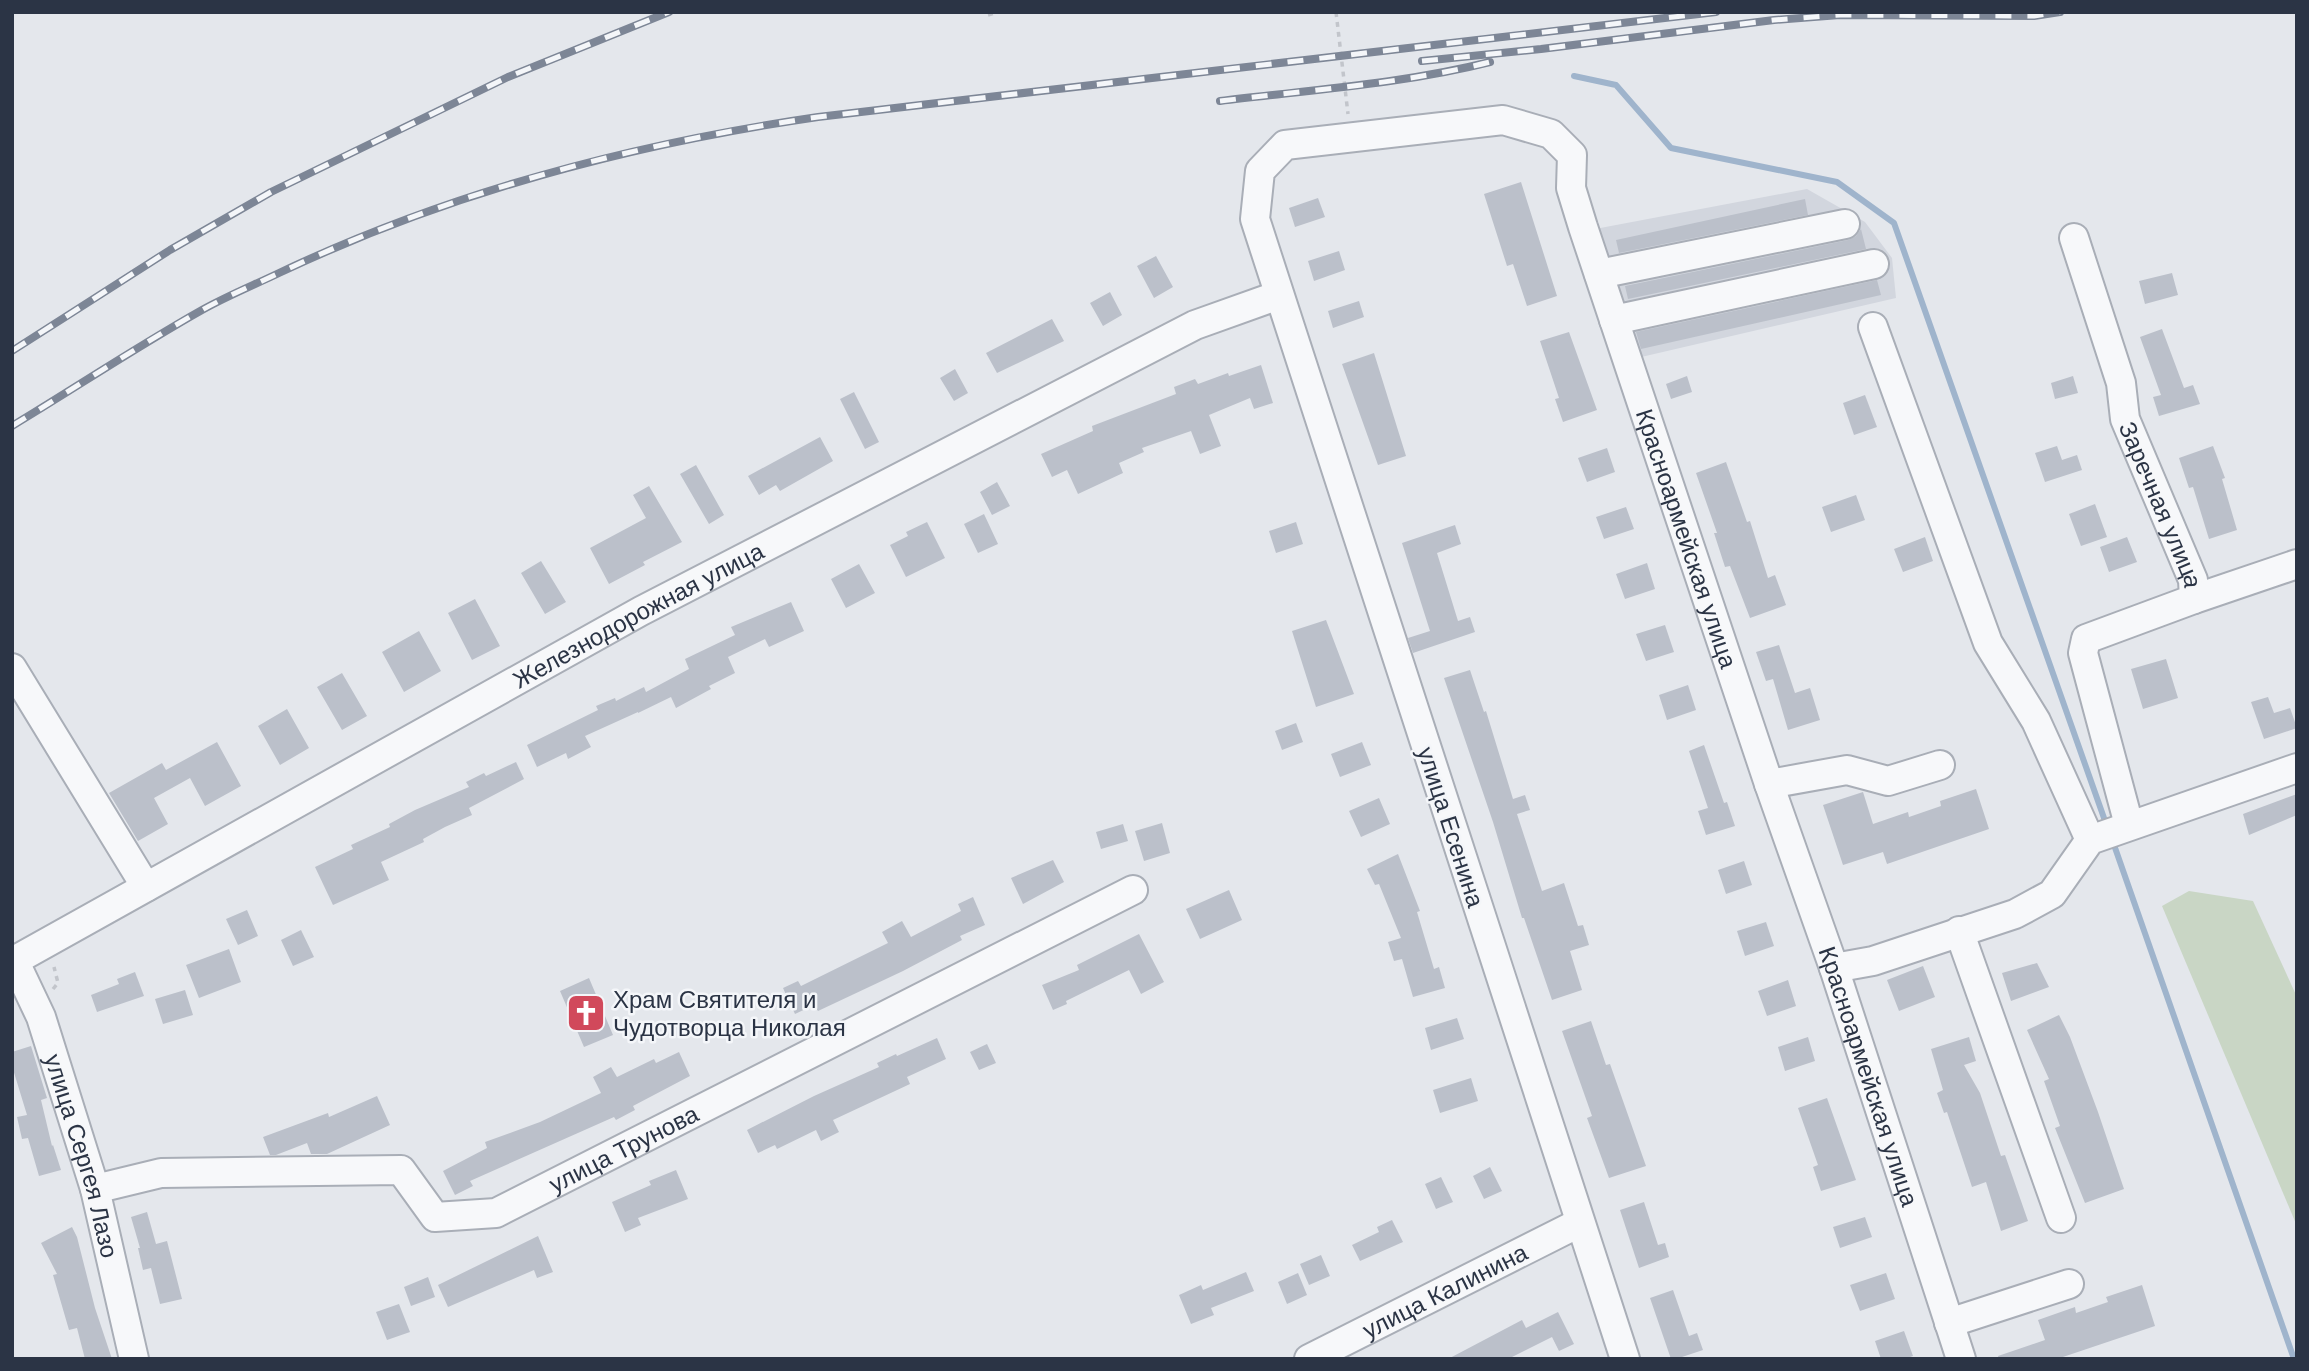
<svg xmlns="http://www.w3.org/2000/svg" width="2309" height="1371" viewBox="0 0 2309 1371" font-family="Arial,sans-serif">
<rect width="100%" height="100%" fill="#e4e7ec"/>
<path fill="#d2d6de" d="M1807 189 1865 222 1892 258 1896 298 1637 358 1595 229Z"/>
<path fill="#c9d6c5" d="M2189 891 2253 901 2297 997V1226L2162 906Z"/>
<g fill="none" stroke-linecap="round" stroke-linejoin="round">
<path stroke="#9fb4cc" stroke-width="6" d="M1574 76 1616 85 1671 148 1837 182 1894 223 2104 818
M2113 842 2294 1359"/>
</g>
<path fill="#bbc0ca" d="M1521 182 1557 296 1527 306 1513 264 1507 266 1484 194Z
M1318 198 1325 217 1295 227 1289 208Z
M1805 199 1808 215 1619 253 1616 240Z
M1861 229 1866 249 1628 299 1625 286 1848 240 1856 236Z
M1339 251 1345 270 1314 281 1308 261Z
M1156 256 1173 287 1154 298 1137 266Z
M2172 273 2178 295 2145 304 2139 281Z
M1877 280 1881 295 1641 349 1636 332Z
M1110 292 1122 315 1103 326 1090 303Z
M1359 301 1364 317 1333 328 1328 311Z
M1052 319 1064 341 997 373 986 353Z
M2162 329 2184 388 2193 385 2200 404 2159 416 2153 397 2161 395 2140 337Z
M1569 332 1597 410 1563 422 1555 399 1559 398 1540 341Z
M1374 353 1406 456 1378 465 1342 364Z
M1261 365 1273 403 1254 409 1250 398 1209 415 1221 446 1200 454 1191 431 1142 448 1144 452 1119 463 1123 473 1078 494 1067 470 1052 477 1041 454 1093 431 1092 426 1176 394 1174 387 1195 379 1198 384 1228 373 1229 376Z
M955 369 968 393 954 401 940 378Z
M1687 376 1692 392 1671 399 1666 384Z
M2073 376 2078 393 2055 399 2051 383Z
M854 392 879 442 865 449 840 399Z
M1865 395 1877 427 1854 435 1843 403Z
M820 437 833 461 780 491 776 485 759 495 748 476Z
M2057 446 2062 460 2077 455 2082 470 2045 482 2035 453Z
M2213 446 2225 478 2222 479 2237 530 2209 539 2193 487 2189 488 2179 458Z
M1607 448 1615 472 1587 482 1578 458Z
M1726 462 1747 522 1750 521 1768 578 1775 575 1786 605 1750 618 1730 566 1725 567 1714 533H1717L1696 473Z
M696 465 724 515 709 524 680 474Z
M997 482 1010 506 992 515 980 492Z
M649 486 682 542 643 562 645 565 609 584 590 548 646 518 633 495Z
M1856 495 1865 520 1831 532 1822 507Z
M2095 504 2107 537 2081 546 2069 514Z
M1626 507 1634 529 1604 539 1596 517Z
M984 514 998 544 978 553 964 524Z
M927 522 945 558 906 577 890 545 908 536 906 532Z
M1296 522 1303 544 1276 553 1269 531Z
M1455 525 1461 544 1437 553 1458 621 1470 617 1475 632 1413 653 1408 638 1430 631 1402 543Z
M1925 537 1933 561 1903 572 1894 549Z
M2127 537 2137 562 2109 572 2100 547Z
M541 561 566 602 545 614 521 573Z
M1647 563 1655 589 1625 599 1616 574Z
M859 564 875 593 846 608 831 579Z
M475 599 500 646 472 660 448 613Z
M791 602 804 631 769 647 765 639 728 657 735 673 709 686 711 689 676 708 671 697 638 713V712L585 736 591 747 568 759 566 753 537 767 527 745 598 710 596 706 615 698 616 701 644 687 646 692 689 669 685 659 735 635 731 627Z
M1326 620 1354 694 1316 707 1292 631Z
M1665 625 1674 652 1646 661 1636 634Z
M419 631 441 671 404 692 382 652Z
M1779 645 1795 693 1810 688 1820 720 1788 730 1773 679 1766 681 1756 652Z
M2166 659 2178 698 2143 709 2131 669Z
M1470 670 1484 712 1486 711 1513 799 1525 795 1530 810 1517 814 1542 891 1564 883 1578 926 1583 925 1589 945 1570 951 1582 990 1552 1000 1524 918H1522L1493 822 1444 678Z
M342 673 367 716 342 730 317 687Z
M1688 685 1696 710 1667 720 1659 695Z
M2268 697 2274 713 2290 708 2297 728 2264 739 2251 702Z
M287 709 309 748 280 765 258 726Z
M1296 723 1303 742 1282 750 1275 731Z
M217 742 241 786 205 806 190 778 154 798 168 824 138 841 109 793 162 763 166 770Z
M1362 742 1371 765 1340 777 1331 754Z
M1704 745 1724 803 1727 802 1735 826 1706 835 1698 811 1708 808 1689 751Z
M516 762 524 779 469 808 472 815 445 827 423 839 424 842 381 862 389 880 333 905 315 867 353 849 351 845 390 827 389 824 415 810 469 787 466 782 484 773 486 776Z
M1976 789 1989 829 1887 864 1883 852 1843 865 1823 805 1863 792 1873 824 1908 812 1909 817 1941 806 1940 801Z
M2297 794V815L2249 835 2243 814Z
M1379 798 1390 824 1361 837 1349 811Z
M1162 823 1170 853 1144 861 1135 831Z
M1123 824 1128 841 1101 849 1096 832Z
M1398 854 1420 911 1417 912 1434 969 1439 967 1445 988 1413 997 1402 959 1394 961 1388 942 1401 938 1379 884 1375 885 1367 869Z
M1053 860 1064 882 1023 904 1011 878Z
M1744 861 1752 885 1726 894 1718 870Z
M1229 890 1242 920 1200 939 1186 909Z
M973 897 985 925 960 936 962 940 903 971 818 1011 814 1005 795 1014 783 988 798 981 801 986 888 943 882 932 902 921 911 937 961 911 958 904Z
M247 910 258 936 238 945 226 919Z
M1766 922 1774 946 1745 956 1737 931Z
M301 930 314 957 293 966 281 940Z
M1139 934 1164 982 1141 994 1129 970 1066 1001 1067 1004 1053 1010 1042 985 1079 970 1077 965Z
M229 949 241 982 199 998 186 965Z
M2037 963 2049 987 2011 1001 2002 973Z
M1923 966 1935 997 1899 1011 1887 980Z
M135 972 144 996 97 1012 91 995 119 984 117 979Z
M589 978 613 1035 584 1047 560 991Z
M1788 980 1796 1006 1767 1016 1758 991Z
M185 990 193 1015 163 1024 155 999Z
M2059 1015 2070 1037 2098 1112 2124 1189 2085 1203 2055 1128 2060 1126 2044 1081 2049 1079 2027 1030Z
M1457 1018 1464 1039 1431 1050 1425 1028Z
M1591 1021 1606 1065 1610 1064 1646 1166 1609 1178 1587 1118 1592 1116 1562 1031Z
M1808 1037 1815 1061 1785 1071 1778 1047Z
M1969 1037 1976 1061 1964 1065 1980 1093 2001 1156 2005 1155 2028 1221 2001 1231 1986 1182 1972 1187 1947 1112 1944 1113 1937 1093 1943 1090 1931 1049Z
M937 1038 946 1059 907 1077 910 1084 833 1120 839 1132 821 1141 816 1130 777 1149 775 1145 758 1153 747 1130 814 1096 879 1067 877 1063 896 1054 897 1056Z
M987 1044 996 1063 979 1070 970 1052Z
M31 1046 47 1098 41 1100 52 1146 53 1145 61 1170 39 1176 28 1138 22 1139 17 1117 27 1115 12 1066V1052Z
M679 1052 690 1076 633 1106 635 1110 616 1120 614 1117 470 1181 473 1186 455 1195 443 1171 487 1148 485 1142 540 1122 601 1093 593 1077 611 1067 617 1077 654 1059 656 1063Z
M1471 1078 1478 1101 1440 1113 1433 1090Z
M377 1096 390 1125 327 1154H311L307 1143 276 1155H270L263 1137 328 1113 329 1117Z
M1827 1098 1856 1180 1821 1191 1813 1167 1818 1165 1798 1108Z
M1490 1167 1502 1191 1484 1199 1473 1176Z
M676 1170 688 1199 638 1218 641 1225 625 1232 612 1202 651 1185 649 1181Z
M1441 1177 1453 1202 1436 1209 1425 1184Z
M1644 1202 1658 1245 1665 1243 1669 1257 1639 1268 1620 1210Z
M147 1212 156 1244 167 1241 182 1299 160 1304 151 1268 143 1270 138 1248H140L131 1217Z
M1865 1217 1872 1237 1840 1248 1833 1227Z
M1392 1220 1403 1242 1360 1261 1352 1245 1379 1232 1377 1227Z
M72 1227 77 1237 95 1308 112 1359H85L77 1328 69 1330 53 1275 57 1274 41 1243Z
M538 1236 553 1272 537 1278 534 1270 448 1307 438 1285Z
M1321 1255 1330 1276 1309 1285 1300 1264Z
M1246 1272 1254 1291 1211 1308 1214 1315 1191 1324 1179 1295 1201 1285 1203 1290Z
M1298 1273 1307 1295 1287 1304 1278 1282Z
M1886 1273 1895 1299 1860 1311 1850 1285Z
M428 1277 435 1297 411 1306 404 1287Z
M2142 1285 2155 1326 2057 1359H1999L1998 1356 2045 1340 2038 1320 2075 1307 2076 1313 2108 1302 2106 1297Z
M1673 1290 1689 1336 1697 1333 1703 1350 1676 1359H1671L1650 1298Z
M399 1304 410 1332 387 1340 376 1312Z
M1558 1312 1574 1344 1559 1351 1552 1337 1508 1359H1448L1522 1320 1526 1328Z
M1904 1331 1913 1356 1904 1359H1881L1875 1341Z"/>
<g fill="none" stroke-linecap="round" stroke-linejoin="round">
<g stroke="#a9aeb7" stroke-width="32">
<g id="minor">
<path id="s1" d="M2074 238 2121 383 2125 419 2193 580 2194 599 2086 639 2083 653 2129 825"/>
<path d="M1599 274 1845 224"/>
<path d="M1614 320 1874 264"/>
<path d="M1873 327 1988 643 2036 721 2090 840"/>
<path d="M2194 599 2297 564"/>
<path d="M12 668 146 887"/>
<path d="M1769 784 1847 770 1888 781 1940 765"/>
<path d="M1959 931 2061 1218"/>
<path id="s2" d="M14 960 41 1017 95 1189 134 1359"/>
<path id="s3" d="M12 962 641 611 1195 325 1279 295"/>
<path d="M1834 968 1873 961 2015 914 2052 894 2090 840 2297 768"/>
<path id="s4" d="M95 1189 161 1173 401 1170 435 1217 496 1213 1133 890"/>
<path d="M1949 1323 2069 1284"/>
<path id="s5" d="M1309 1359 1579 1223"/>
<path id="s6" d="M1625 1359 1255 219 1260 171 1285 145 1503 120 1551 134 1572 155 1571 188 1583 227 1769 784 1834 968 1961 1359"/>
</g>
</g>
<path stroke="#c2c5cb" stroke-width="3.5" stroke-dasharray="5 5" stroke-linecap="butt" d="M1336 12 1348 114
M988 15 998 12
M53 989 58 983 54 967"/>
<use href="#minor" stroke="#f7f8fa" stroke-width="28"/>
<g stroke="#7d8696" stroke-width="8">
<path id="rail" d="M1422 61 1541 49 1774 20 1840 15 2034 16 2060 12
M1220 101C1310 90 1402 84 1490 62
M12 351 170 250 271 192 508 77 669 12
M12 426C75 388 138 346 202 310 227 296 254 285 279 273 450 192 631 144 818 117L1716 12"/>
</g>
<use href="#rail" stroke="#f4f6f9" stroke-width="5" stroke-dasharray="16" stroke-linecap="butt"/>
</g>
<defs>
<g id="church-square" transform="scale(2.0125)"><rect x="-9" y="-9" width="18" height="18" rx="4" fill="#d1495b" stroke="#f4f6f9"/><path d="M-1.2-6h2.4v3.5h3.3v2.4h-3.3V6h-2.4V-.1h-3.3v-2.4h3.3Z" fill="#fff"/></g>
</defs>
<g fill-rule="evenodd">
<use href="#church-square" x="586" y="1013"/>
</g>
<g text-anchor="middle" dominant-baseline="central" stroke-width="5" stroke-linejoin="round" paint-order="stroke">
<g font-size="24" fill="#2b3445" stroke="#f4f6f9">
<text stroke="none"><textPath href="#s1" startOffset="282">Заречная улица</textPath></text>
<text stroke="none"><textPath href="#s6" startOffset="1984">Красноармейская улица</textPath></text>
<text stroke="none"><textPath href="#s3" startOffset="716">Железнодорожная улица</textPath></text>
<text transform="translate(1451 827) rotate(72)">улица Есенина</text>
<text stroke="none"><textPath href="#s6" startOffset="2552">Красноармейская улица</textPath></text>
<text stroke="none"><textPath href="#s4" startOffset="570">улица Трунова</textPath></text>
<text stroke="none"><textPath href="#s2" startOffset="208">улица Сергея Лазо</textPath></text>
<text stroke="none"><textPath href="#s5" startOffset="152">улица Калинина</textPath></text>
</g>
<g font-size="24" fill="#2b3445" stroke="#f4f6f9" text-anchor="start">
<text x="613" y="999">Храм Святителя и<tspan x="613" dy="28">Чудотворца Николая</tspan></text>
</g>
</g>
<rect width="2309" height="1371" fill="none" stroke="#2b3445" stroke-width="28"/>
</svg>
